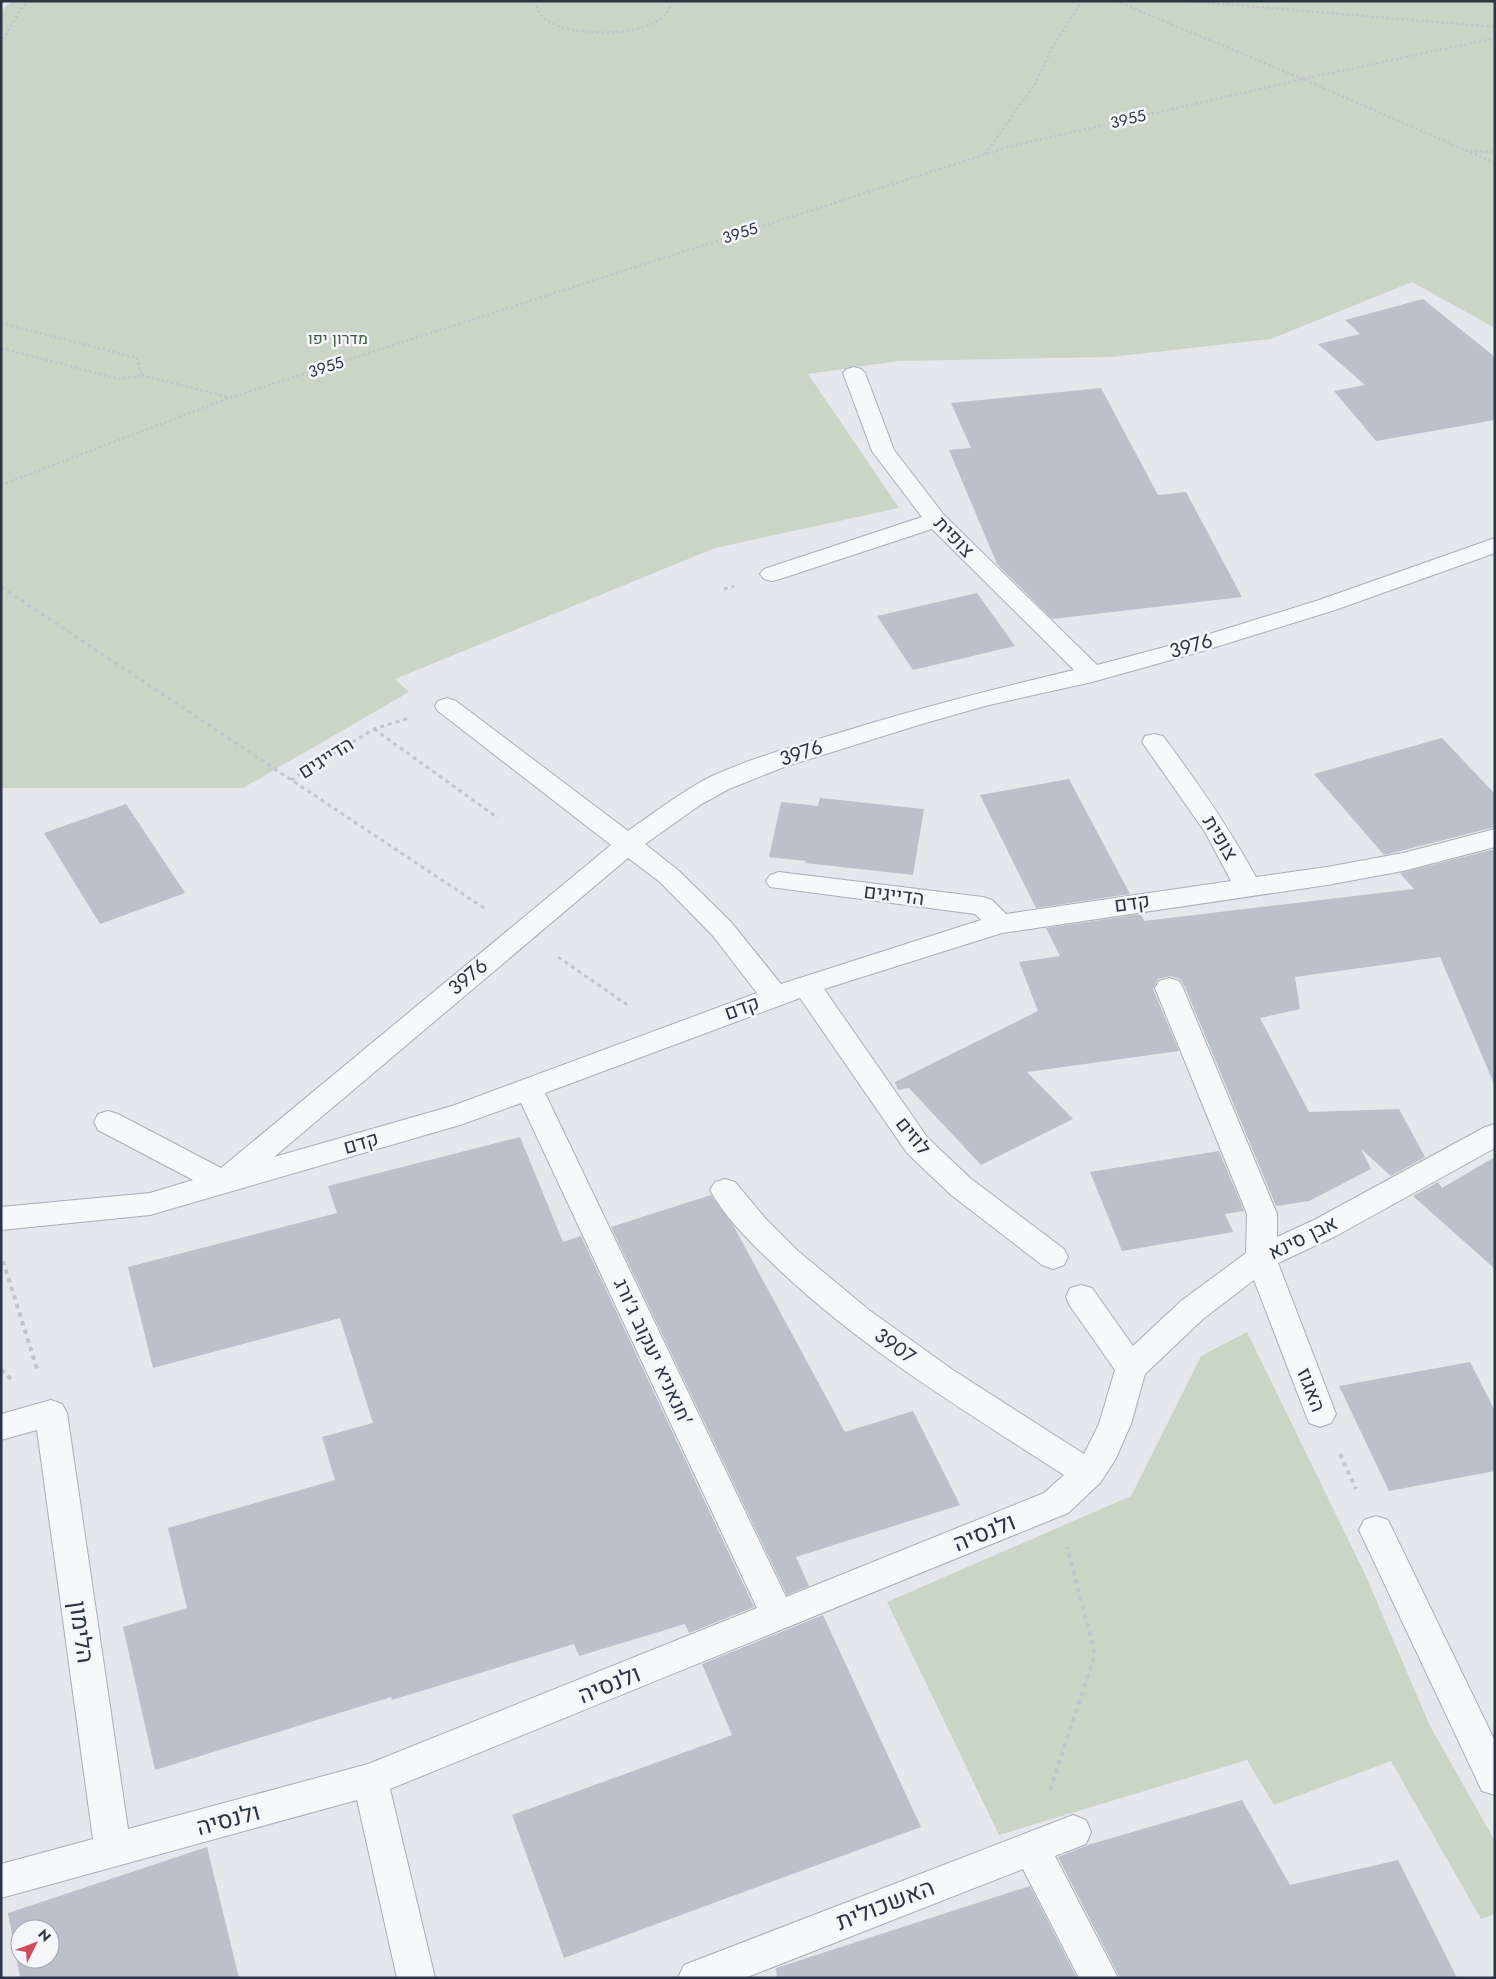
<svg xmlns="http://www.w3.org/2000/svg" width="1496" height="1979" viewBox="0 0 1496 1979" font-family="Jost,Heebo,sans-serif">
<rect width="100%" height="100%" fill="#e4e7ec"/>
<path fill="#c9d6c5" d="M12 1H1495V328L1412 282 1271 339 1111 357 898 361 808 374 899 508 715 548 395 679 409 692 243 788H1V11Z
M1247 1332 1365 1574 1430 1726 1495 1841V1914L1481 1919 1391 1761 1274 1805 1247 1760 999 1835 887 1602 1131 1496 1201 1356Z"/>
<path fill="#bbc0ca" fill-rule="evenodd" d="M1423 299 1495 357V420L1376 441 1334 391 1365 385 1318 344 1360 334 1345 320Z
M1101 388 1158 495 1186 492 1242 597 1052 619 997 564 949 450 971 448 951 403Z
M977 593 1015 646 913 670 877 616Z
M1442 738 1495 794V827L1384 855 1314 774Z
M1069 779 1130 894 1036 908 980 795Z
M820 798 924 809 913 875 805 863 806 861 769 857 781 802 818 806Z
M126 804 185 893 100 924 44 833Z
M1495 849V1086L1440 957 1295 977 1300 1009 1260 1018 1309 1112 1399 1109 1425 1157 1391 1176 1361 1149 1371 1169 1309 1201 1276 1206 1185 987 1180 979 1170 976 1158 979 1153 989 1179 1051 1027 1072 1073 1119 981 1165 909 1088 898 1090 895 1082 1038 1011 1019 962 1060 956 1046 928 1141 914 1144 921 1414 889 1400 873Z
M520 1137 563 1242 581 1236 754 1607 689 1633 685 1624 579 1656 574 1644 392 1700 391 1697 155 1770 123 1627 187 1608 168 1528 335 1480 322 1437 373 1423 340 1318 153 1368 128 1267 337 1213 328 1186Z
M1219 1151 1244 1211 1225 1214 1233 1232 1122 1251 1090 1172Z
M1495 1157V1269L1413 1196 1438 1182 1442 1188Z
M711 1195 733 1225 845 1432 913 1411 960 1505 796 1557 809 1586 787 1595 611 1227Z
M1470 1362 1495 1411V1471L1389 1491 1339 1386Z
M823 1615 921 1827 564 1958 512 1815 732 1735 702 1664Z
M1242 1800 1290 1885 1398 1860 1457 1978H1120L1058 1857 1088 1845Z
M207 1847 239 1978H20L8 1913ZM20 1929H50V1959H20Z
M1030 1886 1077 1978H777L776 1968Z"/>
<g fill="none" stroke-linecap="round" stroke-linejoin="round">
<g stroke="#a9aeb7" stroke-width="2">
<path id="minor" d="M854 367 861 369 865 373 894 450 944 515 1097 665 1187 641 1319 600 1495 538V553L1335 610 1203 651 1092 682 985 706 922 724 784 767 729 789 700 805 645 844 678 870 731 922 781 984 981 920 975 914 770 887 766 881 770 875 779 872 983 897 992 900 1006 914 1231 881 1205 832 1142 742 1145 736 1154 734 1163 736C1198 783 1228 826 1256 877L1327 867 1403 853 1495 829V847L1403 871 1327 885 1002 933 824 989 927 1137 970 1178 1064 1249 1068 1257 1064 1265 1053 1269 1042 1265 950 1194 907 1153 800 998 545 1093 786 1597 1044 1493 1064 1475C962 1409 855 1345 768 1259 747 1239 724 1216 710 1190L715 1182 725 1179 735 1182 765 1218 798 1251 869 1310 953 1370 1084 1454 1099 1424 1115 1370 1070 1306 1066 1297 1070 1288 1081 1285 1092 1288 1133 1346 1181 1301 1246 1253 1247 1214 1155 988 1159 981 1169 978 1179 981 1183 988 1277 1214V1237L1314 1220 1485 1127 1495 1124V1148L1336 1236 1278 1263 1336 1414 1331 1423 1320 1427 1309 1423 1254 1280 1203 1319 1145 1374 1131 1424 1115 1460 1100 1483 1068 1513 390 1789 435 1978H397L357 1800 1 1898V1864L93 1839 37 1430 1 1440V1414L51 1400 62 1404 67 1413 128 1829 368 1764 757 1608 521 1103 460 1125 150 1215 1 1230V1207L150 1193 193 1180 98 1130 94 1122 98 1114 108 1111 118 1114 221 1168 611 845 438 711 435 706 438 701 447 698 456 701 628 831C655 812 681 792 710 777 749 759 791 747 832 735 912 710 993 689 1074 670L932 529 780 579 772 581 764 579 760 574 764 569 922 517 872 451 843 373 847 369ZM628 858 660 882 713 936 757 993 452 1106 274 1157Z
M1376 1516 1388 1520 1495 1741V1795L1482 1791 1359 1530 1364 1520Z
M1073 1815 1086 1820 1091 1832 1086 1844 1055 1856 1118 1978H1079L1023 1869 745 1978H678L684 1965Z"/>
</g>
<path stroke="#c2c5cb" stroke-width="2.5" stroke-dasharray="2.5 2.5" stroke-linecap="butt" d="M535 1C537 5 538 12 541 15 562 39 644 38 665 15 668 11 671 5 673 1
M1116 1 1303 79 1495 163
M1187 1 1495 27
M1 44 20 10 29 1
M1470 151 1495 152
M985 154 1035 84 1051 50 1082 1
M1 323 137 358 142 375 119 379 1 348
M142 375 228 397
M1 485 229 398 1008 147 1303 79 1495 38"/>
<path stroke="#c2c5cb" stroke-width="3" stroke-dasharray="4 4" stroke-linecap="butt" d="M1 587 484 908
M724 589 734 586
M374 729 498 818
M291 780 374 729 409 718
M558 957 629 1006"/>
<path stroke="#c2c5cb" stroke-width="4" stroke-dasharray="4.5 4.5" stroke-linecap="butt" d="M3 1261 38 1372
M1 1370 11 1379
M1340 1454 1356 1489
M1050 1790 1095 1654 1067 1547"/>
<use href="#minor" fill="#f7f8fa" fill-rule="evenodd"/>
</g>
<g text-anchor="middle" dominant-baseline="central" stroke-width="5" stroke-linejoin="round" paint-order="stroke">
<g font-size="16" fill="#2b3445" stroke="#f4f6f9">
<text transform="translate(1128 119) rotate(-13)">3955</text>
<text transform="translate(740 233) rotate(-18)">3955</text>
<text transform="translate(326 367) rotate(-18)">3955</text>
</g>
<g font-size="16" fill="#3f6138" stroke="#f4f6f9">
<text x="338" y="338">מדרון יפו</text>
</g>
<g font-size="20" fill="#2b3445" stroke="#f4f6f9">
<text transform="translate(954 537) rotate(46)">צופית</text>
<text transform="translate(1191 646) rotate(-16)">3976</text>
<text transform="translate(801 753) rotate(-18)">3976</text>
<text transform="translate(326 758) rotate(-32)">הדייגים</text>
<text transform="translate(1220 838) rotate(59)">צופית</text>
<text transform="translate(894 895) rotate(7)">הדייגים</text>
<text transform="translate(1132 903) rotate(-8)">קדם</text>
<text transform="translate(468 977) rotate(-40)">3976</text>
<text transform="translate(742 1008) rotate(-20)">קדם</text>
<text transform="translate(913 1136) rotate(51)">לוזים</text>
<text transform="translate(361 1143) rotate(-16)">קדם</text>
<text transform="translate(1303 1238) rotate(-26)">אבן סינא</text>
<text transform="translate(895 1346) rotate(36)">3907</text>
<text transform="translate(653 1352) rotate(65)">חנאניא יעקוב ג'ורג'</text>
<text transform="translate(1311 1390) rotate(69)">האגוז</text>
</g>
<g font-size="24" fill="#2b3445" stroke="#f4f6f9">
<text transform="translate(984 1532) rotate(-22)">ולנסיה</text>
<text transform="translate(82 1632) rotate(82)">הלימון</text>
<text transform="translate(609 1684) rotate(-22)">ולנסיה</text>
<text transform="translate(228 1819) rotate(-15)">ולנסיה</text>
<text transform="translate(885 1904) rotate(-21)">האשכולית</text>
</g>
</g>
<rect width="1496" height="1979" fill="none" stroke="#2b3445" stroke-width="5"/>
<g transform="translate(35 1944) rotate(48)"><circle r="24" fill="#f4f6f9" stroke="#a4a8b1"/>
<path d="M0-4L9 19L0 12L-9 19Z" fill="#d1495b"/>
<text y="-8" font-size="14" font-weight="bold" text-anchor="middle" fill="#2b3445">N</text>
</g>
</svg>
